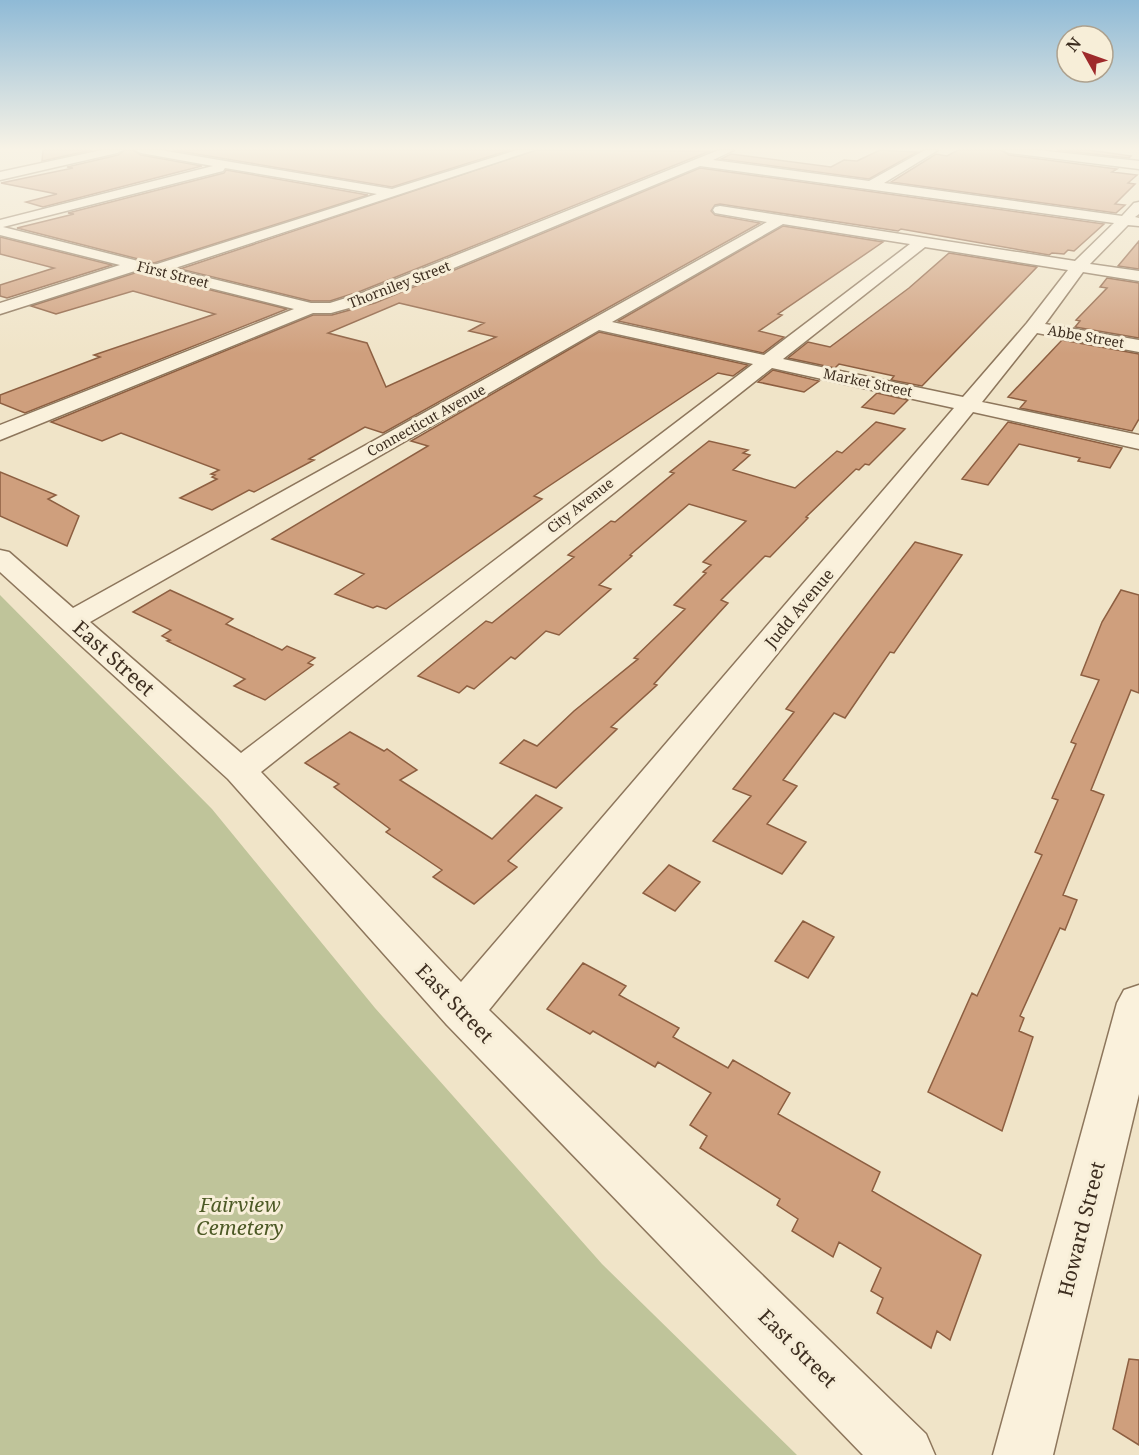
<svg xmlns="http://www.w3.org/2000/svg" width="1139" height="1455" viewBox="0 0 1139 1455" font-family="'Noto Serif',serif">
<rect width="100%" height="100%" fill="#f0e4c8"/>
<path fill="#bfc49a" d="M0 595 212 809 375 1008 602 1264 797 1455H0Z"/>
<path fill="#cf9f7d" stroke="#8d5f41" stroke-width="1.5" fill-rule="evenodd" d="M43 150H92L42 161Z
M125 150H133L141 155 202 166 43 207 26 202 57 194 1 183 73 168 67 167 118 155Z
M173 150H510L392 187Z
M536 150 710 151 361 291 330 301H311L180 269Z
M880 150 917 152 869 179 721 159 731 154 831 167 844 160 857 161Z
M958 150H1001L1009 155 1117 169 1112 172 1137 175 1128 183 1135 184 1115 204 1125 205 1116 213 891 182 936 154 947 156Z
M1057 150H1089L1131 156 1129 158Z
M700 168 1104 224 1074 251 1068 250 1064 254 1052 253 1049 255 901 229 898 231 720 204 715 205 711 211 715 215 760 223 383 433 365 427 309 459 314 460 254 492 249 490 212 510 180 498 217 479 212 477 215 475 211 474 219 470 121 433 102 441 51 422 313 315H332L375 303ZM399 303 484 323 469 331 496 337 386 387 367 343 328 333Z
M226 170 368 195 154 263 17 228 74 214 68 213 224 173Z
M783 226 883 242 778 314 782 315 759 331 784 337 763 353 618 321Z
M0 237 112 265 7 298 0 296V285L54 268 0 254Z
M1139 241V269L1118 266Z
M949 253 1037 267 922 386 891 380 894 376 839 364 835 368 788 358 808 342 830 347 909 288Z
M138 272 287 309 25 413 0 403V395L100 357 94 355 215 314 133 291 56 314 31 306Z
M1107 278 1139 283V338L1075 327 1080 321 1076 320 1107 288 1100 287Z
M599 332 748 365 733 376 718 373 534 496 542 499 386 609 377 606 373 608 335 594 364 574 272 539 428 446 411 441Z
M1062 340 1139 354V419L1132 431 1020 408 1026 401 1008 397Z
M773 370 819 381 804 392 758 382Z
M877 393 908 400 894 414 862 407Z
M876 422 905 429 869 465 865 464 859 470 856 469 806 517 808 518 770 557 765 556 721 600 728 603 654 684 657 685 611 727 617 729 556 788 500 763 524 740 537 746 574 711 638 659 634 658 685 609 674 605 706 573 703 572 711 565 703 562 746 521 689 504 630 555 632 556 599 585 611 589 559 635 546 631 515 659 511 657 474 689 467 686 459 693 418 676 486 621 492 623 574 557 568 555 611 521 615 522 674 473 670 472 709 441 748 450 743 453 750 455 733 470 795 488 837 451 842 453Z
M1008 422 1122 448 1110 468 1078 461 1080 458 1019 444 988 485 962 479Z
M0 472 56 495 48 499 79 516 67 546 0 516Z
M915 542 962 555 894 653 890 652 845 718 834 713 783 780 797 786 767 824 806 842 782 874 713 841 751 796 733 789 794 712 786 709Z
M170 590 233 619 226 624 282 650 287 646 315 658 308 663 313 665 265 700 234 686 245 679 167 641 170 640 162 636 171 630 133 612Z
M1121 590 1139 595V693L1131 690 1091 790 1104 795 1063 895 1077 900 1065 930 1060 928 1020 1016 1024 1018 1019 1031 1033 1037 1002 1131 928 1092 972 993 977 996 1042 855 1035 852 1058 800 1052 798 1076 744 1071 742 1099 680 1081 675 1102 622Z
M350 732 384 751 387 749 417 770 400 780 492 839 536 795 562 808 508 861 517 867 474 904 433 877 442 870 386 832 390 829 334 787 339 784 305 763Z
M669 865 700 882 675 911 643 893Z
M803 921 834 937 808 978 775 961Z
M583 963 626 986 619 995 679 1028 673 1037 728 1068 733 1060 790 1093 778 1114 880 1172 872 1191 981 1255 950 1340 937 1331 931 1348 877 1313 883 1298 871 1291 881 1268 839 1242 833 1257 792 1231 798 1219 777 1205 780 1199 700 1148 707 1136 690 1125 711 1093 658 1062 655 1067 593 1031 590 1034 547 1009Z
M1129 1359 1139 1360V1445L1113 1429Z"/>
<g fill="none" stroke-linecap="round" stroke-linejoin="round">
<g stroke="#8d765c" stroke-width="3">
<path id="minor" d="M102 150H123L117 153 0 180V172Z
M135 150H160L392 189 517 150H534L172 269 311 303H330L362 293 719 150H734L713 160 869 181 925 150H938L884 183 1122 216 1134 203 1139 202V214L1135 217 1139 218V226L1128 225 1090 264 1139 271V281L1083 272 1045 324 1139 340V352L1037 333 982 402 1139 435V449L973 412 489 1010 926 1434 935 1455H863L447 1025 228 779 0 572V550L9 552 73 608 767 222 715 213 713 210 715 207 720 206 1075 261 1114 223 700 166 374 301 331 313H313L0 440V425L294 309 138 270 0 314V303L120 265 0 235V220L213 166 141 153ZM225 168 377 194 154 265 3 227 223 171ZM783 224 910 244 764 355 612 322ZM925 247 1068 270 1027 323 963 397 783 359ZM599 330 753 364 241 753 90 622ZM772 368 954 408 461 982 261 772Z
M1003 150H1037L1139 161V169L1009 153Z
M1139 985V1094L1053 1455H993L1117 1003 1124 990Z"/>
</g>
<use href="#minor" fill="#faf1dc" fill-rule="evenodd"/>
</g>
<linearGradient id="sky" x2="0" y2="1"><stop stop-color="#8fbad6"/><stop offset="0.42" stop-color="#f8f3e6"/><stop offset="1" stop-color="#f8f3e6" stop-opacity="0"/></linearGradient>
<rect width="1139" height="354" fill="url(#sky)"/>
<g text-anchor="middle" dominant-baseline="central" stroke-width="6" stroke-linejoin="round" paint-order="stroke">
<g font-size="14" fill="#3d2e20" stroke="#f7eed8">
<text transform="translate(173 274) rotate(14)">First Street</text>
<text transform="translate(399 284) rotate(-21)">Thorniley Street</text>
<text transform="translate(1086 336) rotate(10)">Abbe Street</text>
<text transform="translate(868 382) rotate(12)">Market Street</text>
<text transform="translate(426 420) rotate(-29)">Connecticut Avenue</text>
<text transform="translate(580 505) rotate(-38)">City Avenue</text>
</g>
<g font-size="16" fill="#3d2e20" stroke="#f7eed8">
<text transform="translate(799 608) rotate(-50)">Judd Avenue</text>
</g>
<g font-size="20" fill="#3d2e20" stroke="#f7eed8">
<text transform="translate(114 658) rotate(42)">East Street</text>
<text transform="translate(455 1003) rotate(46)">East Street</text>
<text transform="translate(1081 1229) rotate(-76)">Howard Street</text>
<text transform="translate(798 1348) rotate(45)">East Street</text>
</g>
<g font-size="20" font-style="italic" fill="#4d5a26" stroke="#f7eed8">
<text x="240" y="1204">Fairview<tspan x="240" dy="23">Cemetery</tspan></text>
</g>
</g>
<g transform="translate(1085 54) rotate(310)"><circle r="28" fill="#f7eed8" stroke="#ada18e" stroke-width="1.5"/>
<path d="M0-4.5L10 22L0 15L-10 22Z" fill="#9e2a2b"/>
<text y="-9" font-size="16" font-weight="bold" text-anchor="middle" fill="#3d2e20">N</text>
</g>
</svg>
